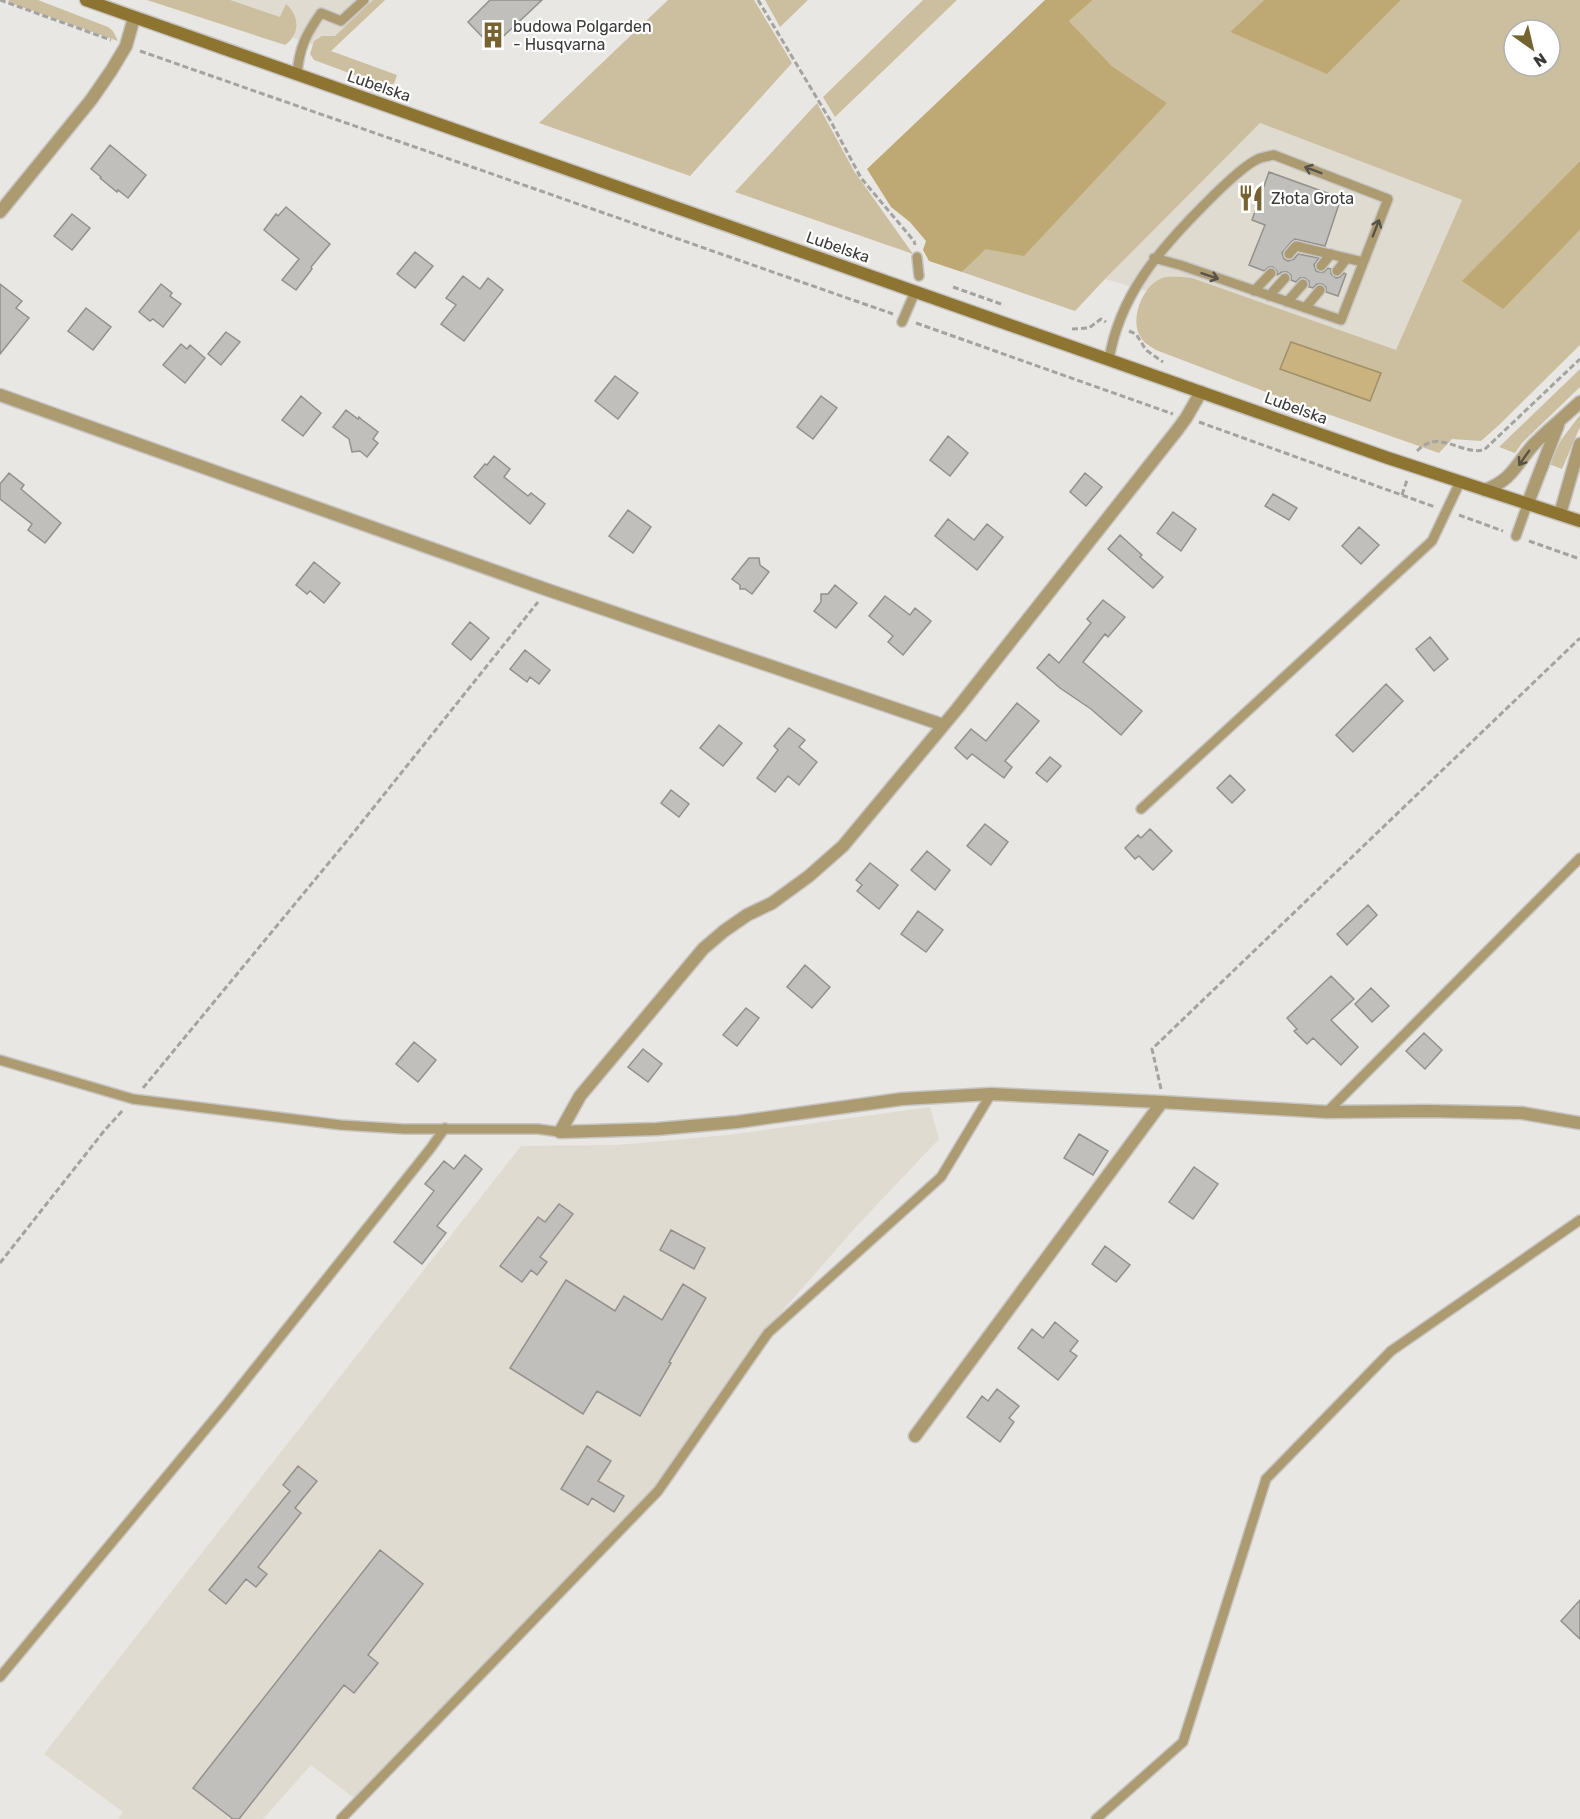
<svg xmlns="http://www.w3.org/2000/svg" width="1580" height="1819" viewBox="0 0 1580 1819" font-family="Rubik,sans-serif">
<rect width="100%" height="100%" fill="#e8e7e4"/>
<path fill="#dfdbd0" d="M183 0H385L331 51Z
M1260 123 1462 200 1396 351 1192 278 1172 276 1156 281 1146 291 1105 279Z
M930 1107 939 1139 854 1229 759 1338 652 1491 354 1798 311 1765 263 1819H118L123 1812 44 1754 521 1146 617 1145 728 1135Z"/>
<path fill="#ccbf9f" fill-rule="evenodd" d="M9 0H38L108 27 113 31 118 41 8 2Z
M147 0H230L280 17 286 4C300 16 300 35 285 45Z
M373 0H385L331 51 397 75 394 84 376 83 314 60 310 54 314 41 322 36H335Z
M668 0H754L792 63 690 176 539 123Z
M765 0H808L780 27Z
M923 0H957L835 117 823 97Z
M1093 0H1264L1230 32 1327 73 1401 0H1580V161L1463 281 1503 308 1580 230V345L1499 425 1481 441 1452 439 1439 453 1279 397 1156 350C1151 347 1144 343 1141 338 1130 322 1140 293 1155 282 1166 274 1179 277 1192 278L1396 350 1462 200 1260 123 1105 279 1075 311 962 272 986 249 1167 103 1112 66 1069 21ZM1514 30H1550V66H1514Z
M817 103 854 171 913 254 735 192Z
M1580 369V387L1522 443 1515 453 1499 447Z
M1580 415V427L1562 469 1549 464 1561 440Z"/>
<path fill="#bea873" d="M1045 0H1093L1069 21 1112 66 1167 103 1024 256 986 249 962 272 929 261 923 250 926 241 910 222 891 207 867 169Z
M1264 0H1401L1327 74 1230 32Z
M1580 161V230L1503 309 1462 281Z"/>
<path fill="#cab37e" stroke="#9f8f6a" stroke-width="1.5" d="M1291 342 1381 373 1370 401 1280 369Z"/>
<path fill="#c0bfbc" stroke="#92918e" stroke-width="1.5" d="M490 0H542L492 47 468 22Z
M110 145 146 175 128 198 118 190 117 192 100 178 101 177 91 169Z
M1269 172 1341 198 1325 246 1295 239 1291 242 1282 253 1284 259 1288 261 1294 259 1298 254 1319 258 1314 265 1316 271 1319 272H1324L1328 268 1331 269V274L1336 278 1340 277 1344 273 1346 274 1338 296 1326 292V287L1322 284H1317L1313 288 1309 287V281L1305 278H1300L1296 282 1291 280V275L1287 272H1282L1277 275V271L1273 267H1269L1264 271 1249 265 1265 225 1252 220Z
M286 207 330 244 311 267 312 269 296 290 282 280 299 259 264 230 276 214 278 216Z
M72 214 90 228 72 250 54 236Z
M415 252 433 266 415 288 397 274Z
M463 276 480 289 488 278 503 290 464 341 441 324 456 305 446 298Z
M0 284 22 301 16 308 29 318 0 354Z
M161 284 172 293 170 296 181 304 163 327 153 319 150 321 139 312Z
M86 308 111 327 93 350 68 331Z
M226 332 240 342 221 365 208 354Z
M181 344 187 349 190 345 205 358 185 383 163 365Z
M615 376 638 393 618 419 595 401Z
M301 396 321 413 303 436 282 420Z
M821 396 837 408 813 439 797 427Z
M346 410 358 419 359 417 361 419 378 432 373 439 378 443 367 457 360 451 352 452 349 439 333 427Z
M948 436 968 453 950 476 930 460Z
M494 456 510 469 504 477 528 496 531 493 545 504 530 524 474 477 485 464 487 465Z
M9 473 24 485 21 489 61 523 45 543 28 530 32 524 0 499V484Z
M1085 473 1102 487 1086 506 1070 492Z
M1273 494 1297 508 1289 520 1265 506Z
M628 510 651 527 633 553 609 536Z
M1173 512 1196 529 1181 551 1157 533Z
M948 519 974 540 987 524 1003 537 977 570 935 536Z
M1359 527 1379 545 1361 564 1342 546Z
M1120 535 1142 555 1140 557 1163 577 1153 588 1108 549Z
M749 558H759L760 565 769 572 752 594 745 589H740V585L732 579Z
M314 562 340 583 324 603 310 591 307 594 296 585Z
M835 585 857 603 836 628 814 611 821 602V594H828Z
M885 596 910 615 915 608 931 621 903 655 888 642 893 636 869 616Z
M1103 600 1125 617 1108 637 1105 634 1083 662 1142 711 1121 735 1091 709 1060 688 1037 668 1049 654 1059 663 1091 623 1087 619Z
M470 622 489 638 471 660 452 644Z
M1430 637 1448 659 1434 671 1416 649Z
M525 650 550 670 539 684 530 677 527 682 510 669Z
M1386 684 1403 701 1353 752 1336 735Z
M1017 703 1039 721 1005 761 1012 767 1004 778 972 754 967 759 955 748 971 729 986 741Z
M719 725 742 743 723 766 700 748Z
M789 728 805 740 799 747 817 762 799 785 788 776 775 792 757 778 778 750 774 746Z
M1050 757 1061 766 1047 782 1036 773Z
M1230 775 1245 790 1232 803 1217 788Z
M671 790 689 804 679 817 661 803Z
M985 824 1008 842 991 865 967 846Z
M1150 829 1172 851 1153 870 1139 856 1135 859 1125 848 1138 835 1141 838Z
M927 851 950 870 935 890 911 870Z
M870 863 898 885 879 909 857 891 862 885 856 880Z
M1368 905 1377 915 1347 945 1337 934Z
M918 911 943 930 926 952 901 934Z
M805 965 830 987 812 1008 787 987Z
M1331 976 1354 999 1331 1020 1358 1047 1341 1065 1313 1038 1307 1044 1294 1031 1297 1029 1287 1018Z
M1371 988 1389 1006 1372 1022 1355 1004Z
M746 1008 759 1018 737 1046 723 1035Z
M1424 1033 1442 1050 1425 1069 1406 1051Z
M414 1042 436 1060 418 1082 396 1064Z
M643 1049 662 1064 648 1082 628 1067Z
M1079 1134 1108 1151 1093 1175 1064 1158Z
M465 1155 482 1169 437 1226 446 1233 422 1264 394 1242 434 1191 425 1184 444 1161 454 1169Z
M1194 1167 1218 1184 1193 1219 1169 1202Z
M559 1204 573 1214 540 1257 547 1262 537 1275 531 1270 522 1282 500 1266 538 1217 545 1222Z
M671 1230 705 1248 694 1269 660 1250Z
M1105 1246 1130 1265 1116 1282 1092 1264Z
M566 1280 615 1311 624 1296 662 1320 683 1284 706 1298 669 1362 671 1363 640 1416 597 1391 583 1414 510 1368Z
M1055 1322 1078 1341 1070 1351 1077 1356 1058 1380 1018 1348 1032 1329 1043 1338Z
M997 1389 1019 1406 1009 1418 1014 1422 1000 1442 967 1417 982 1396 988 1401Z
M587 1446 611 1461 598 1481 624 1496 614 1512 592 1498 588 1505 561 1489Z
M298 1466 317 1481 295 1508 301 1513 258 1567 267 1574 256 1587 246 1579 226 1604 209 1590 290 1491 283 1485Z
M380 1550 423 1584 368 1655 378 1663 354 1693 344 1685 239 1819H233L193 1788Z
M1580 1600V1639L1561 1621Z"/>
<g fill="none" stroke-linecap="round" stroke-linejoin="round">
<g stroke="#c6c5c2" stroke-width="12">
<path id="service" d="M297 75C299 48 306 34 321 13L341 21 364 0
M1289 254 1296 246 1363 262
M917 257 919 276
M1321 266 1331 254
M1337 271 1347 258
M1254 291 1271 273
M1269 296 1285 278
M1287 302 1303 284
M1305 308 1320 290
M902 322 915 292
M1109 360C1119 296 1159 250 1204 205 1217 192 1239 169 1256 160 1261 157 1268 156 1274 155L1388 199 1341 320 1180 265 1154 258
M1516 536 1527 505
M1141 809 1432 541 1460 482
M0 1060 133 1099 341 1125 404 1129H538L560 1132
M1327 1112 1580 858
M0 1677 225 1406 430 1149 445 1128
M341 1819 658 1491 768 1333 941 1177 991 1094
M1096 1819 1183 1742 1266 1479 1391 1351 1580 1220"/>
</g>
<g stroke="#c6c5c2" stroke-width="15">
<path id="minor" d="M0 212 91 100 111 71 126 46 134 18
M0 395 548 590 943 725
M560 1132 657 1129 737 1122 902 1099 991 1094 1162 1102 1327 1112 1427 1111 1522 1113 1580 1123
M560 1132 580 1096 703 949 724 931 747 915 772 903 809 876 843 846 957 709 1178 429 1186 418 1201 392
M915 1436 1162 1102"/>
</g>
<g stroke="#c6c5c2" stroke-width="15">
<path id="tertiary" d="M1485 490C1514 479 1516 463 1535 443 1549 429 1565 416 1580 402
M1527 505 1558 425
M1560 514 1580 444"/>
</g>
<g stroke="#c6c5c2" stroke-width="15">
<path id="secondary" d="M86 0 1388 458 1580 521"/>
</g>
<path stroke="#a4a3a1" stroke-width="3" stroke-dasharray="6 3" stroke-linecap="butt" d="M0 0 111 40
M758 0 830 120 861 178 914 241 915 245
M140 51 893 314
M953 287 1004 305
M916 323 1173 414
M1072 329 1089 328 1101 319 1106 322
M1129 331 1136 334 1146 350 1163 362
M1199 422 1435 507
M1417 451C1439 428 1459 455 1484 450L1580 359
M1402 495 1407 480
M1459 515 1503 531
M1529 541 1580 559
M143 1088 346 842 538 602
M1161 1089 1152 1049 1580 638
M0 1263 104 1131 123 1110"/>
<use href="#service" stroke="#ac9a70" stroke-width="9"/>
<use href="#minor" stroke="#ac9a70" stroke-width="12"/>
<use href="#tertiary" stroke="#ac9a70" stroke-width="12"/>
<use href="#secondary" stroke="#8e7431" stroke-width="12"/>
</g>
<defs><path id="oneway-shaft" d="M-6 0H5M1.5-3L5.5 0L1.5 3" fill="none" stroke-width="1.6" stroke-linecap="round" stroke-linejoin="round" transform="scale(1.5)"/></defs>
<g stroke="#585348">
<use href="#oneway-shaft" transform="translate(1313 170) rotate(-159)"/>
<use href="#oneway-shaft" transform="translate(1376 228) rotate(-69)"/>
<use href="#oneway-shaft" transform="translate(1210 276) rotate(19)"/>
<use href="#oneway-shaft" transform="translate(1524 458) rotate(125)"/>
</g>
<defs>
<g id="building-bare" transform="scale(2.07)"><path d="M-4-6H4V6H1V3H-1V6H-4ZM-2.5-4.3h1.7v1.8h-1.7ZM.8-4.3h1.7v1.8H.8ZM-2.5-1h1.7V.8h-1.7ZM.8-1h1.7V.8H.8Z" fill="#776332" stroke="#fff" stroke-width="2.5" paint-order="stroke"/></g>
<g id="restaurant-bare" transform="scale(2.07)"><path d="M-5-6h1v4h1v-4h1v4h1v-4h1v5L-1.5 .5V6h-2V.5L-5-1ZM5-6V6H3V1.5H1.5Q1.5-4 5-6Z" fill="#776332" stroke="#fff" stroke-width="2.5" paint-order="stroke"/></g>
</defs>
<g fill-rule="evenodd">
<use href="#building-bare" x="493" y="35"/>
<use href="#restaurant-bare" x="1251" y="198"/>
</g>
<g text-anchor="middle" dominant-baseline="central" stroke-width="4.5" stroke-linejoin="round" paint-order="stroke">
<g font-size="16" fill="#3c3b3a" stroke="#fff" text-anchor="start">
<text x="513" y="26">budowa Polgarden<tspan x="513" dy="18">- Husqvarna</tspan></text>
<text x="1271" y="198">Złota Grota</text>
</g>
<g font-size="16" fill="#3c3b3a" stroke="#fff">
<text transform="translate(379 86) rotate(19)">Lubelska</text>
<text transform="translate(838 247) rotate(19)">Lubelska</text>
<text transform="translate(1296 408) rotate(20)">Lubelska</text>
</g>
</g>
<g transform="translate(1532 48) rotate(146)"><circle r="28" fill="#ffffff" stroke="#b1b1b0" stroke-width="1.5"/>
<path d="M0-4.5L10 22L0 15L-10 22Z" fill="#776332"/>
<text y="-9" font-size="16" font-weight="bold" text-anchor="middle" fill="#3c3b3a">N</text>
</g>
</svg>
